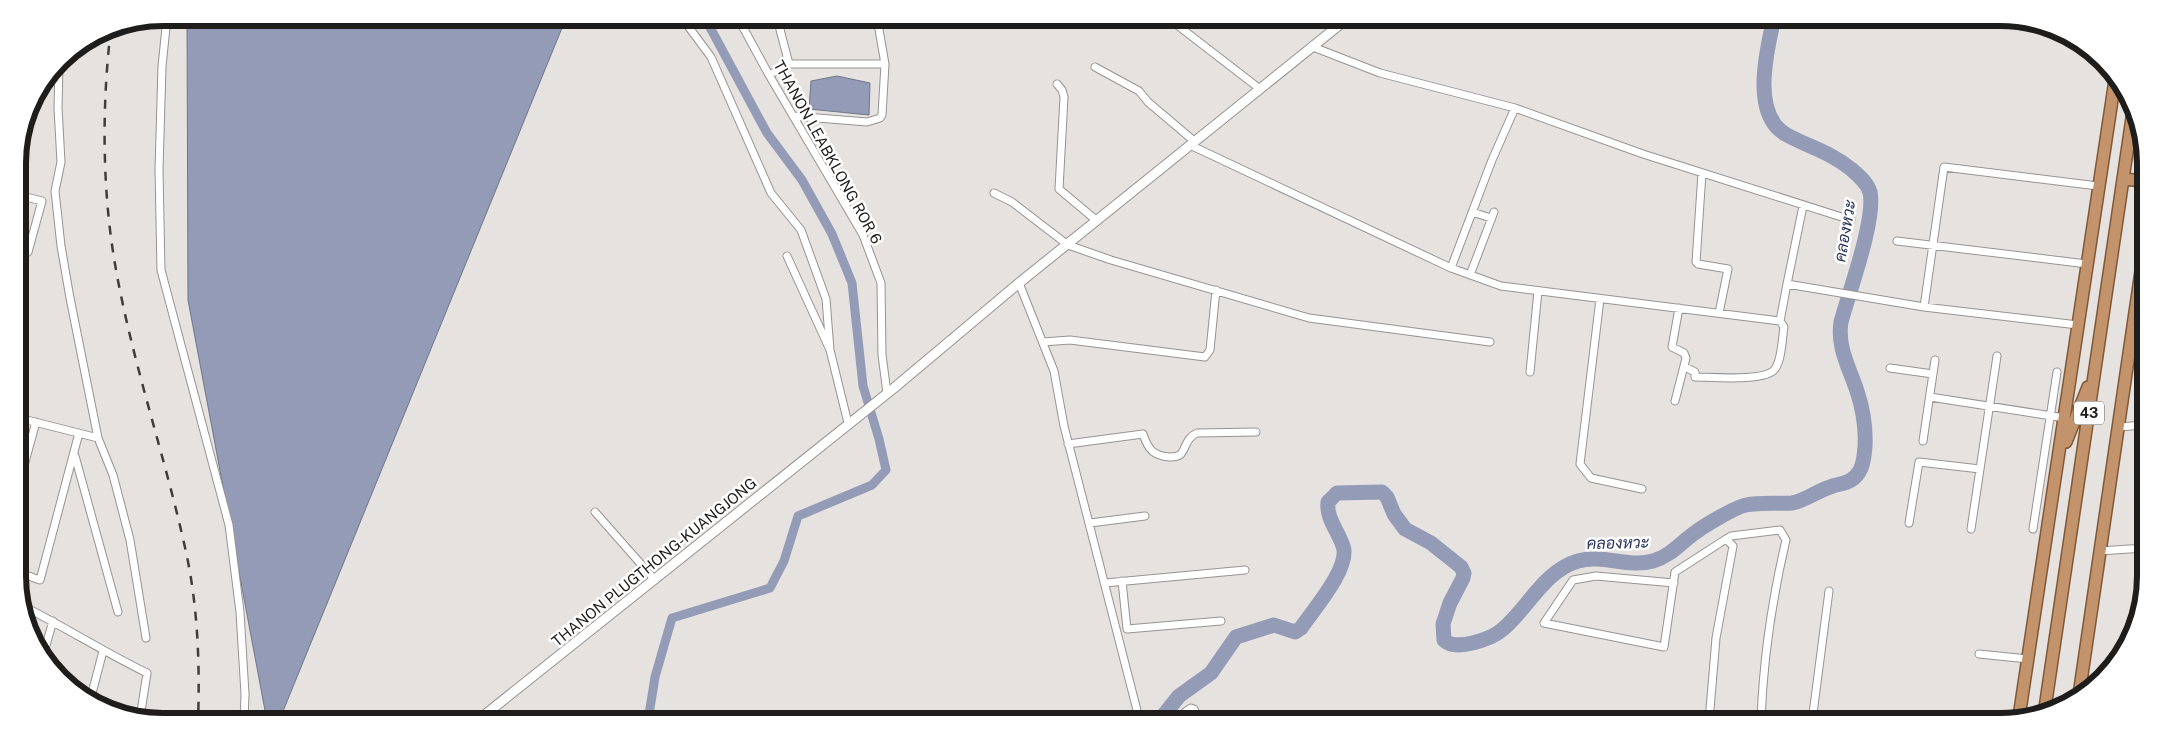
<svg xmlns="http://www.w3.org/2000/svg" width="2163" height="739" viewBox="0 0 2163 739" font-family="'Public Sans',Sarabun,sans-serif">
<rect width="100%" height="100%" fill="#e6e2e0"/>
<path fill="#939bb7" stroke="#707588" d="M187 18H474L564 23 279 721H267L188 300Z
M837 76 870 83 869 115 809 109 811 81Z"/>
<g fill="none" stroke-linecap="round" stroke-linejoin="round">
<path stroke="#939bb7" stroke-width="9" d="M648 721 655 677 672 618 770 588 784 561 798 516 872 485 886 470 879 439 863 386 852 283 832 234 802 180 767 133 705 18"/>
<path stroke="#939bb7" stroke-width="15" d="M1159 721 1179 696 1211 673 1236 637 1274 625 1295 632 1301 628C1313 610 1351 567 1343 546 1338 531 1326 518 1328 502L1337 493 1382 492 1387 497 1394 514 1405 529 1431 543 1461 567 1464 573 1463 578 1450 603 1443 624 1444 640C1455 652 1492 639 1503 629 1528 608 1544 571 1578 561 1603 554 1628 568 1653 561 1671 556 1681 542 1696 532 1705 525 1736 507 1746 505 1761 502 1777 504 1792 503 1805 501 1817 491 1830 487 1837 484 1845 484 1851 480 1855 478 1857 475 1859 472 1864 465 1864 455 1865 447 1866 428 1863 409 1857 391 1849 367 1837 347 1841 322 1849 292 1876 219 1870 192 1867 182 1858 175 1851 169 1830 152 1809 147 1787 135 1750 115 1767 50 1774 18"/>
<g stroke="#979391" stroke-width="9">
<path id="minor" d="M167 18 162 66 159 170 161 270 229 525 240 612 245 694 244 721
M682 18 711 57 771 193 801 230 826 299 830 350
M738 18 769 75 863 235 881 283 882 355 887 393
M1168 18 1260 89
M1313 47 1380 73 1515 108 1643 154 1851 220
M59 64 58 108 61 162 55 191 61 246 70 298 98 438 113 475 130 540 146 638
M789 64H885
M1095 67 1139 91 1148 102 1194 141
M769 75 789 64 777 18
M1057 84 1062 90 1064 97 1059 189 1097 221
M793 116 867 122 880 118 882 115 885 64 877 18
M1190 145 1451 268 1501 286 1780 321 1787 284 1924 307 2078 325
M1702 173 1696 262 1698 264 1728 269 1719 313
M994 193 1012 202 1068 245 1111 260 1309 318 1490 342
M18 195 42 201 28 252
M1472 212 1491 218
M1897 241 2087 264
M787 256 830 350 848 423
M1451 268 1492 160 1515 108
M1470 275 1494 212
M1019 283 1054 371 1064 426 1139 718 1142 721
M1787 284 1803 206
M1600 299 1580 464 1591 478 1642 489
M1924 307 1944 167 2098 186
M1043 342 1070 340 1205 357 1210 350 1216 290
M1685 367 1695 372V377C1711 377 1766 382 1775 369 1782 359 1782 339 1784 327L1780 321
M1890 368 1933 374
M1530 372 1538 291
M1930 397 2065 418
M1675 401 1686 358 1684 353 1672 347 1679 308
M19 418 98 438
M2118 427 2145 425
M1923 441 1935 360
M1068 444 1143 434C1148 449 1153 456 1170 457 1174 457 1178 457 1181 454 1187 446 1186 438 1197 433L1256 432
M75 456 118 612
M20 480 36 422
M595 512 655 580
M1090 523 1145 516
M1909 523 1919 462 1980 469
M1971 529 1997 356
M2033 529 2057 372
M1726 539 1731 536 1780 530 1786 540C1772 600 1763 660 1761 721
M2099 551 2145 548
M20 573 40 580 79 433
M1122 581 1127 629 1221 621
M1105 583 1245 570
M1674 583 1596 576 1573 580 1544 623 1664 647 1675 572 1726 539 1733 546 1716 638 1709 721
M21 605C63 626 104 652 147 673L140 718
M44 652 53 621
M1979 654 2028 659
M91 697 103 651
M1179 721 1185 712 1191 708 1194 709 1199 721
M1812 721 1829 591"/>
</g>
<g stroke="#979391" stroke-width="11">
<path id="tertiary" d="M477 721 894 388 1019 283 1348 18"/>
</g>
<g stroke="#805837" stroke-width="14">
<path id="trunk" d="M2123 179 2144 181
M2066 442 2088 387
M2079 695 2145 244
M2045 708 2132 118
M2019 717 2115 80"/>
</g>
<use href="#minor" stroke="#fff" stroke-width="7"/>
<use href="#tertiary" stroke="#fff" stroke-width="9"/>
<use href="#trunk" stroke="#c3936b" stroke-width="11"/>
<path stroke="#3e3d3c" stroke-width="2.5" stroke-dasharray="9 9" stroke-linecap="butt" d="M111 28C102 102 102 185 114 258 130 356 165 455 186 552 198 607 200 666 198 721"/>
</g>
<g text-anchor="middle" dominant-baseline="central" stroke-width="5" stroke-linejoin="round" paint-order="stroke">
<rect fill="#fff" stroke="#626160" stroke-width="1" x="2074" y="401.5" width="30" height="23" rx="4"/>
<g font-size="14" font-weight="bold" fill="#1e1d1c">
<text x="2089" y="413">43</text>
</g>
<g font-size="15" fill="#1e1d1c" stroke="#fff">
<text transform="translate(828 152) rotate(61)">THANON LEABKLONG ROR 6</text>
<text transform="translate(654 562) rotate(-39)">THANON PLUGTHONG-KUANGJONG</text>
</g>
<g font-size="16" font-style="italic" fill="#2a335b" stroke="#fff">
<text transform="translate(1845 231) rotate(-80)">คลองหวะ</text>
<text transform="translate(1618 543) rotate(-1)">คลองหวะ</text>
</g>
</g>
<path d="M0 0H2163V739H0ZM163 26H2000A137 137 0 0 1 2137 163V576A137 137 0 0 1 2000 713H163A137 137 0 0 1 26 576V163A137 137 0 0 1 163 26Z" fill="#fff" fill-rule="evenodd"/>
<path fill="none" stroke="#1e1d1c" stroke-width="6" d="M163 26H2000A137 137 0 0 1 2137 163V576A137 137 0 0 1 2000 713H163A137 137 0 0 1 26 576V163A137 137 0 0 1 163 26Z"/>
</svg>
